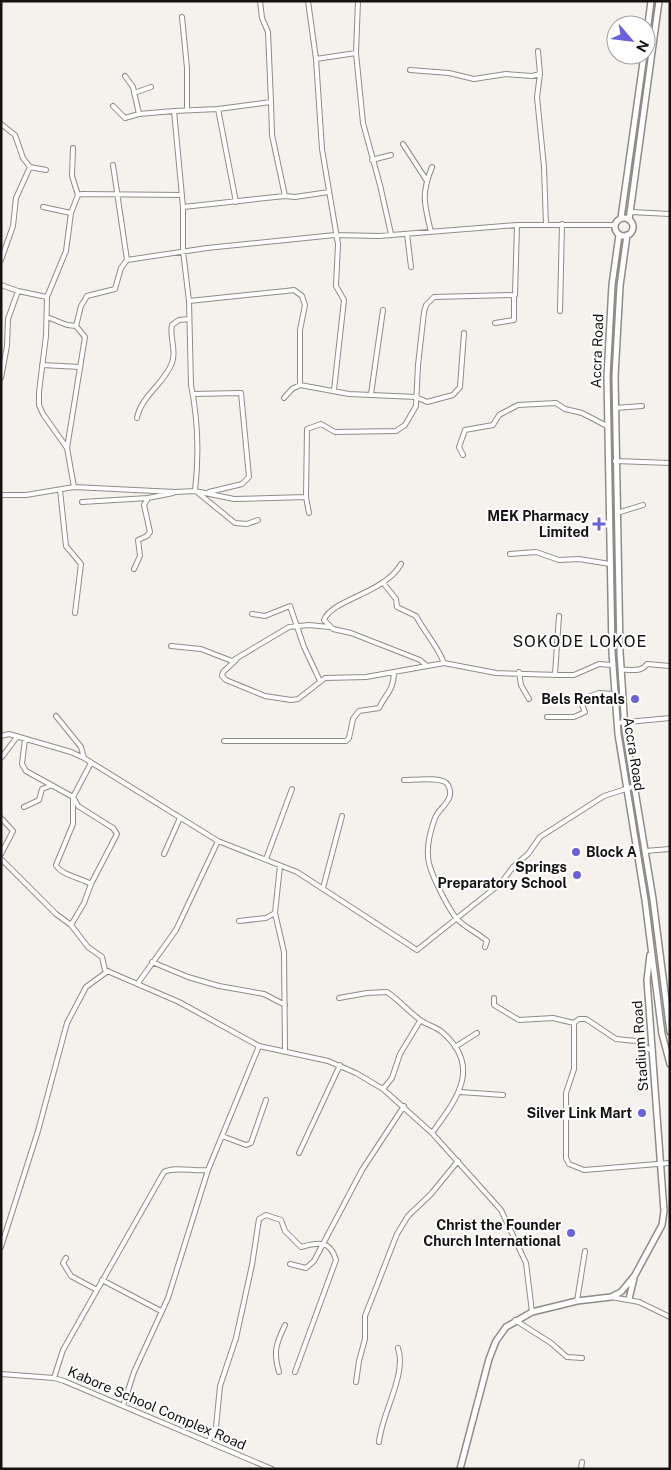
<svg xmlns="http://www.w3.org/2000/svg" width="671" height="1470" viewBox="0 0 671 1470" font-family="'Public Sans',sans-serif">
<rect width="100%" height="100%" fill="#f5f2ee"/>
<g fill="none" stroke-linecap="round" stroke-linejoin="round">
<g stroke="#8e8c88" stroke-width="6">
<path id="minor" d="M260 1 262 18 268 32 271 102
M308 1 316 59
M182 17 187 68V110
M538 51 540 74 537 97 544 167 546 225
M356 53 363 123 380 185 391 234
M410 70 449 73 474 79 506 74 532 76 540 74
M125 76 133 87 139 114
M134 93 151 87
M113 106 125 118 139 114 174 111
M218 109 236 202
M1 124 15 135 23 158 30 167 16 198 13 226 1 260
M403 144 427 181
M73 148 72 176 78 195
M372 160 391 155
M113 165 127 260
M30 167 46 170
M43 207 71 213
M183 207 285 196
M630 212 670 214
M431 232C424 203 421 194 432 167
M407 234 411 267
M1 285 18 291 47 297
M189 301 286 291 294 290 302 296 305 305 300 330V385
M560 311 562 224
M47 317 67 325 76 326 85 337 67 448 74 487
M495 323 514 320V296
M76 326 81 306 87 296 115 289 121 268 127 260 207 248 335 235 379 236 517 225H615
M42 365 80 367
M1 378 7 346 8 319 18 291
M334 390 344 300 336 286 338 244 322 149 316 59 356 53 358 1
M193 394 241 393 249 477 242 484 209 492
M371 394 383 310
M284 398 292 389 300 385 349 394 416 397 427 402 453 395 460 387 464 333
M615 408 642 406
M137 418C141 396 164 384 172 363 177 350 169 337 172 325L179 320 189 319
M67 448 43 414 39 405V392L46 336 47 297 66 251 71 213 78 195 82 194 182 195
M463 455 459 447 465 430 493 425 499 415 518 405 556 403 565 409 582 413 607 426
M615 461 670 463
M60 490 66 546 81 564 75 613
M195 491C199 456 198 419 191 385L189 301 183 251V207L174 111 218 109 271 102 272 135 285 196 295 197 329 192
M197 492 235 523 247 524 258 520
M1 495H26L74 487 175 492 195 491 234 499 306 497
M82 502 148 498 173 493
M309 513 306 497 307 429 321 424 335 432 396 431 405 425 416 406 418 365 424 312 426 305 434 297 515 295 517 225
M617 513 643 505
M510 554 536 552 559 560 579 559 610 564
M401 564C384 594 332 599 324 620L333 629 351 633 420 660 427 666
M134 569 140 556 138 540 147 536 150 532 144 505 148 498
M384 584 396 599 397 607 416 616C425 633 437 645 444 663
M252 614 265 616 290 606 304 647 320 681
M171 646 201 649 232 661 289 627 309 625 329 627
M236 660 223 672 222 676 226 680 265 696 291 700 298 699 325 678 366 677 444 663 496 673 559 675H574L599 664 612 665
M621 670C631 669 641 673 647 664L670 666
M519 672 521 685 529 699
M555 674 559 616
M56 716 81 747 84 758
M547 717H574L585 712 580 700 599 693 614 694
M617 723 670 718
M1 736 9 734 71 752 84 758 218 841 297 872 417 950 501 883 513 867 528 854 540 837 604 796 635 786
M25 739 22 764 26 771 73 797 78 806 113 828 117 834 91 884
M224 741H346L349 738 353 719 359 711 379 708C386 693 393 692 394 673
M1 758 17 737
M91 763 73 797V824L56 865C61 875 81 878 91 884L84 903 71 925 88 947 102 957 105 970 179 1002 259 1046 328 1061 356 1073 383 1089 432 1133 501 1210 526 1263 532 1312
M404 780C413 780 444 776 448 785 456 800 440 806 435 818 431 829 427 844 428 856 428 870 447 906 456 918 464 927 478 933 487 941L485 947
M24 807 39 800 42 789 50 786
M1 818 13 831 1 854
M645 851 670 849
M164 854 180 818
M1 859 56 914 71 925
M266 859 292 789
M280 866 275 913 284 952 285 1050
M323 888 342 816
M239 921 266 918 275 913
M152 962 188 977 219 986 264 994 285 1005
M138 983 176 930 218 841
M339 998 367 993 387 992C399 1000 408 1011 419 1019 426 1025 435 1026 442 1032 483 1067 456 1100 432 1133
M494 998V1005L519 1020 553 1018 574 1023 579 1019H586L616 1039 636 1041 652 1051
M574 1023V1069L566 1093V1158L569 1164 584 1170 670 1163
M455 1047 477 1033
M383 1089 392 1078 400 1054 420 1021
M460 1092 503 1095
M222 1136 246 1145 251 1143 266 1100
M299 1153 340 1065
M1 1247 38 1131 67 1023 86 987 108 971
M66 1258 63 1263 71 1276 97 1290
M290 1264 306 1268 314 1261 362 1170 404 1106
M102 1280 161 1311
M611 1297 639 1302 670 1317
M577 1301 585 1251
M515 1320 551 1343 567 1357 582 1358
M279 1372C273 1352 276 1344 285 1325
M1 1374 54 1378 64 1381 272 1469
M54 1378 63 1350 164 1172C175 1166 195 1172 208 1170
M356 1382 359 1361 365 1339V1316L397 1234 408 1216 431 1194 458 1161
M123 1406 134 1372 168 1298 208 1170 259 1046
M208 1442 216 1427 220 1386 236 1338 252 1265 259 1219 266 1215 281 1220 285 1231 301 1247C319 1242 330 1240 336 1260L295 1372
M379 1442C382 1412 407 1375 398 1348
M581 1469 582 1462"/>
</g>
<g stroke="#8e8c88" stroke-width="8">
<path id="major" d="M646 40 651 1
M621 218 644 55
M615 227a9 9 0 1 1 18 0a9 9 0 1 1-18 0Z
M629 220 659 1
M619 235 612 285 607 376 612 652 618 734 645 900 662 1034 670 1064
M627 235 620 286 615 376 620 652 625 730 653 899 670 1032
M629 1299 634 1278
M460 1469 489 1359 496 1341 506 1327 532 1312 577 1301 611 1297 621 1292 635 1275 662 1225 664 1211 647 980 650 955"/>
</g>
<use href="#minor" stroke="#fff" stroke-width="4"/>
<use href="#major" stroke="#fff" stroke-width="5"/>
</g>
<g fill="#6962dc" stroke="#fff" stroke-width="2">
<path d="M596.5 516.5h5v5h5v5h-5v5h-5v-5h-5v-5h5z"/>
<circle cx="635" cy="699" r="5"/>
<circle cx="576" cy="852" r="5"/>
<circle cx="577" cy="875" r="5"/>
<circle cx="642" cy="1113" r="5"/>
<circle cx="571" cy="1233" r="5"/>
</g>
<g text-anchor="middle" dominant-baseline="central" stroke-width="4" stroke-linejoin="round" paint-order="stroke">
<g font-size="14" fill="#141312" stroke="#fff">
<text transform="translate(597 351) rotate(-88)">Accra Road</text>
<text transform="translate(634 754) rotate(81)">Accra Road</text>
<text transform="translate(640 1046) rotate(-94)">Stadium Road</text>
<text transform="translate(157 1408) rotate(23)">Kabore School Complex Road</text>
</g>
<g font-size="14" font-weight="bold" fill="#141312" stroke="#fff" text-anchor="end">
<text x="589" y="516">MEK Pharmacy<tspan x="589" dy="16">Limited</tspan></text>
<text x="625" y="699">Bels Rentals</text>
<text x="586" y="852" text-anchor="start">Block A</text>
<text x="567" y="867">Springs<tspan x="567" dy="16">Preparatory School</tspan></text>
<text x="632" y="1113">Silver Link Mart</text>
<text x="561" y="1225">Christ the Founder<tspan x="561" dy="16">Church International</tspan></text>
</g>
<g font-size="16" letter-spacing="1" fill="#141312" stroke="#fff">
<text x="580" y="641">SOKODE LOKOE</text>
</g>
</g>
<rect width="671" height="1470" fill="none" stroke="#141312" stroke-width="5"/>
<g transform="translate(631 40) rotate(118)"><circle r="24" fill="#ffffff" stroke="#a1a1a0"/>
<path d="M0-4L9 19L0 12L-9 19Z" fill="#6962dc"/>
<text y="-8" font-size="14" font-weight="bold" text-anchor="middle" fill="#141312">N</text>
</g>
</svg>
